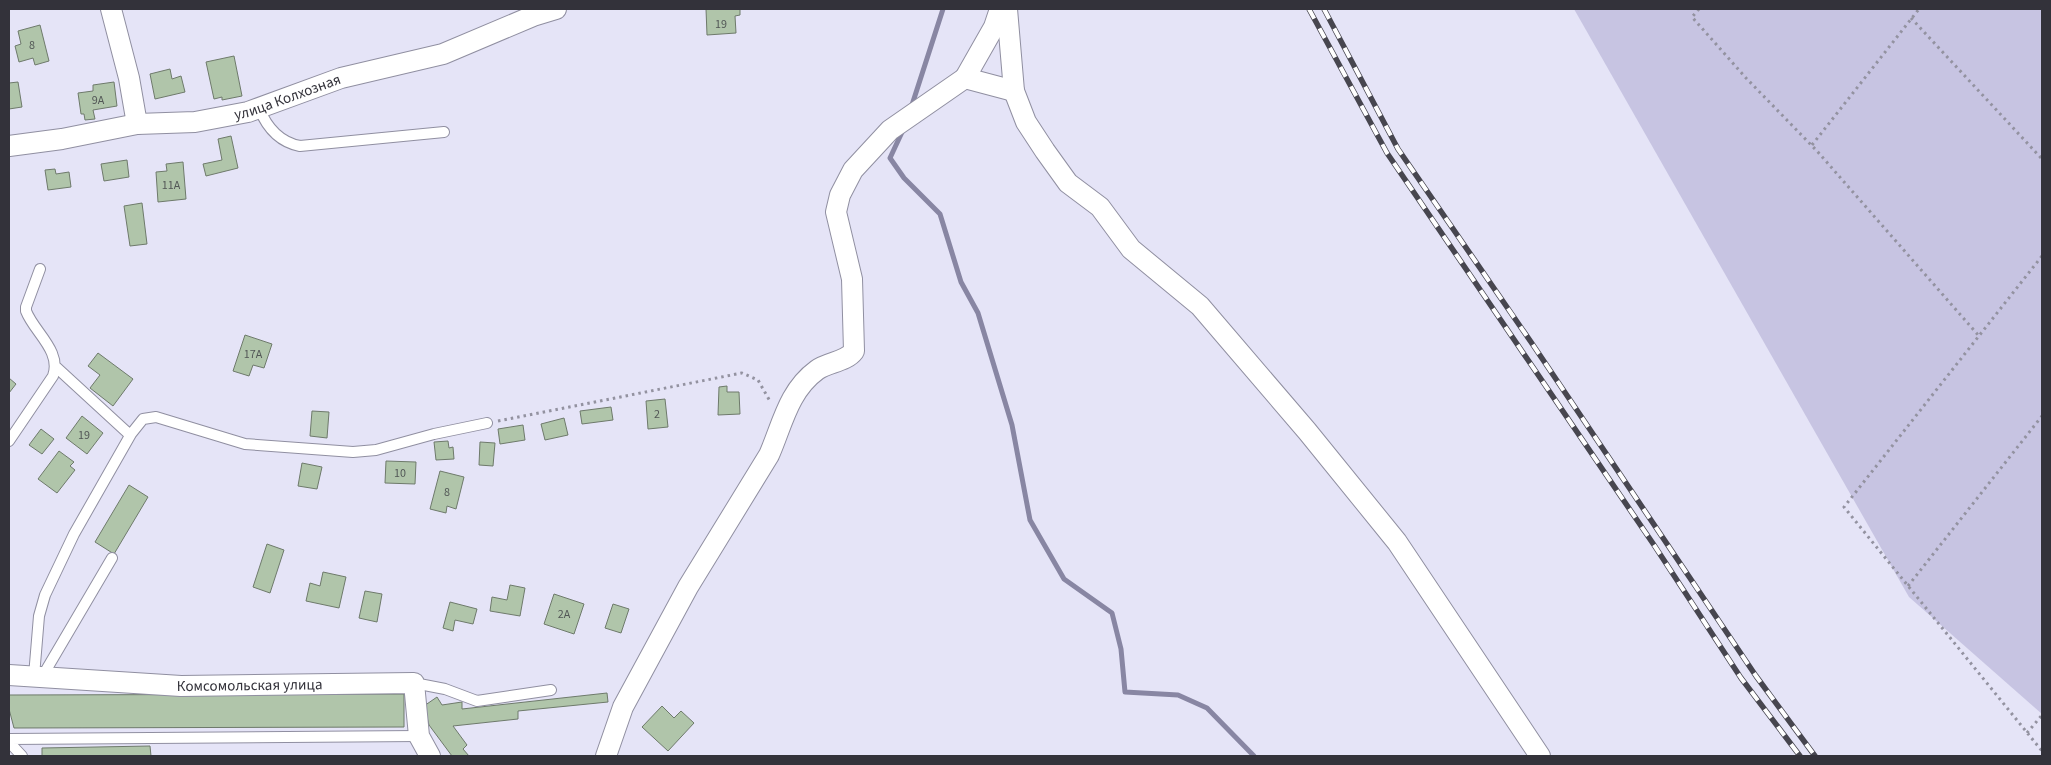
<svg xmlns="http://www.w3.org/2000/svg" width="2051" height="765" viewBox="0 0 2051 765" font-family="'Source Sans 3',sans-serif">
<rect width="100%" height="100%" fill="#e5e4f7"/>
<path fill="#c7c4e2" d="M1574 9H2042V714L1909 597Z"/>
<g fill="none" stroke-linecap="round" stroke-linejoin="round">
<path stroke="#8886a3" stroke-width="5" d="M911 108 943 9
M903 130 890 158 904 178 940 214 961 282 978 313 1012 425 1030 520 1064 579 1112 613 1121 649 1125 692 1178 695 1207 708 1254 756"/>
</g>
<path fill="#b0c5aa" stroke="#6e7a6b" d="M706 9H740V15L735 16 736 33 707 35Z
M40 25 49 61 35 65 33 58 19 62 15 46 21 44 18 31Z
M234 56 242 96 222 100V97L214 99 206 62Z
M170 69 172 79 181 76 185 92 155 99 150 74Z
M18 82 22 107 9 109V83Z
M114 82 117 106 93 110 95 119 85 120 84 114H81L78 93 93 91V85Z
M231 136 238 168 206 176 203 164 222 160 218 139Z
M127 160 129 177 104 181 101 164Z
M183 162 186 199 158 202 156 172 167 171 166 164Z
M55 169 56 174 69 172 71 187 48 190 45 170Z
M142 203 147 244 130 246 124 206Z
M245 335 272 344 264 368 253 365 249 376 233 371Z
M98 353 133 379 113 406 90 388 100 375 88 366Z
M9 378 16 384 9 393Z
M727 386V392H739L740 414 718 415 719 387Z
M665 399 668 427 648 429 646 401Z
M611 407 613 420 582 424 580 411Z
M312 411 329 412 327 438 310 436Z
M82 416 103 433 87 454 66 438Z
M564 418 568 435 545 440 541 424Z
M523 425 525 440 500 444 498 429Z
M41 429 54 439 42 454 29 445Z
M448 441 449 448 453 447 454 459 436 460 434 442Z
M480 442 495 443 493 466 479 465Z
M59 451 74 462 70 466 75 470 57 493 38 479Z
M386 461 416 462 415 484 385 483Z
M302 463 322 467 317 489 298 486Z
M440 471 464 477 456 509 447 506 446 513 430 509Z
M129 485 148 497 114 554 95 542Z
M267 544 284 550 270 593 253 587Z
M323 572 346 577 339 608 306 601 310 583 320 586Z
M510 585 525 588 520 616 490 611 492 597 507 600Z
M365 591 382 594 377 622 359 618Z
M554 594 584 604 574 634 544 624Z
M450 602 477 609 473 624 455 620 453 631 443 628Z
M613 604 629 609 621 633 605 628Z
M607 693 608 702 518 711V719L453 726 467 745 463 749 469 756H452L429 725 424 706 437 697 442 705 462 702V709Z
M404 694V727L14 728 9 709V695Z
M662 706 674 718 681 711 694 723 668 751 642 727Z
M150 746 151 756H42V748Z"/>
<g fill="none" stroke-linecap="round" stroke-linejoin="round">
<g stroke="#908fa1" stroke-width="12">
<path id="lane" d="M259 108C267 128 279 142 300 146L444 132
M56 367 130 435
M9 441 53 376C62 351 34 332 26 311V307L40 269
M34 676 39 616 45 595 74 534 131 434 143 419 156 417 245 444 353 452 376 450 434 434 487 423
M42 677 112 558
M414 683 445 689 477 701 551 690
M9 739 419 736
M9 742 22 756"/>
</g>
<g stroke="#908fa1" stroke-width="22">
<g id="street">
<path d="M111 9 129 78 137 124"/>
<path d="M1000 9 994 27 965 78 1014 91"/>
<path d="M1007 9 1014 91 1026 122 1045 151 1068 183 1100 207 1131 249 1200 306 1307 431 1397 542 1540 756"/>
<path id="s1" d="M9 146 62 139 137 124 195 122 248 112 341 78 443 54 533 16 556 9"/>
<path id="s2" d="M9 675 181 686 414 683 419 736 430 756"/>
<path d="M606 756 623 707 688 587 769 455C782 426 788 391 817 370 828 362 846 362 854 351L852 279 836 212 840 195 853 170 890 130 965 78"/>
</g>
</g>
<path stroke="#9392a0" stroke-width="3" stroke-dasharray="2.5 4" stroke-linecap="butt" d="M1699 9 1692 17 1746 78 1817 151 1979 336
M1911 18 2042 159
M1812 145 1919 9
M2042 256 1844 507 2042 751
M498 421 742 373 758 380 771 403
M1908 586 2042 416
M2027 733 2042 715"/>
<use href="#lane" stroke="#fff" stroke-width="10"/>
<use href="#street" stroke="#fff" stroke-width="20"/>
<g stroke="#47464f" stroke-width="5.5">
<path id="rail" d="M1309 9 1387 153 1654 545 1741 678 1800 756
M1324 9 1398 149 1531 342 1756 676 1815 756"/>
</g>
<use href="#rail" stroke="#fff" stroke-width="4" stroke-dasharray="11" stroke-linecap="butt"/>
</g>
<g text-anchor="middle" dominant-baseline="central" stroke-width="4" stroke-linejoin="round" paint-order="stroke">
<g font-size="12" fill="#525756">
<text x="721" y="24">19</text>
<text x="32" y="45">8</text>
<text x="98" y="100">9А</text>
<text x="171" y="185">11А</text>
<text x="253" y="354">17А</text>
<text x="657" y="414">2</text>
<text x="84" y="435">19</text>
<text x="400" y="473">10</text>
<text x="447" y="492">8</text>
<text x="564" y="614">2А</text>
</g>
<g font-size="15" fill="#33323a" stroke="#fff">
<text stroke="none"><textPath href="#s1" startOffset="284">улица Колхозная</textPath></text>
<text stroke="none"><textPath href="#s2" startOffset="241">Комсомольская улица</textPath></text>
</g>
</g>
<rect width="2051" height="765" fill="none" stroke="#33323a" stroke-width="20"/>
</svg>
